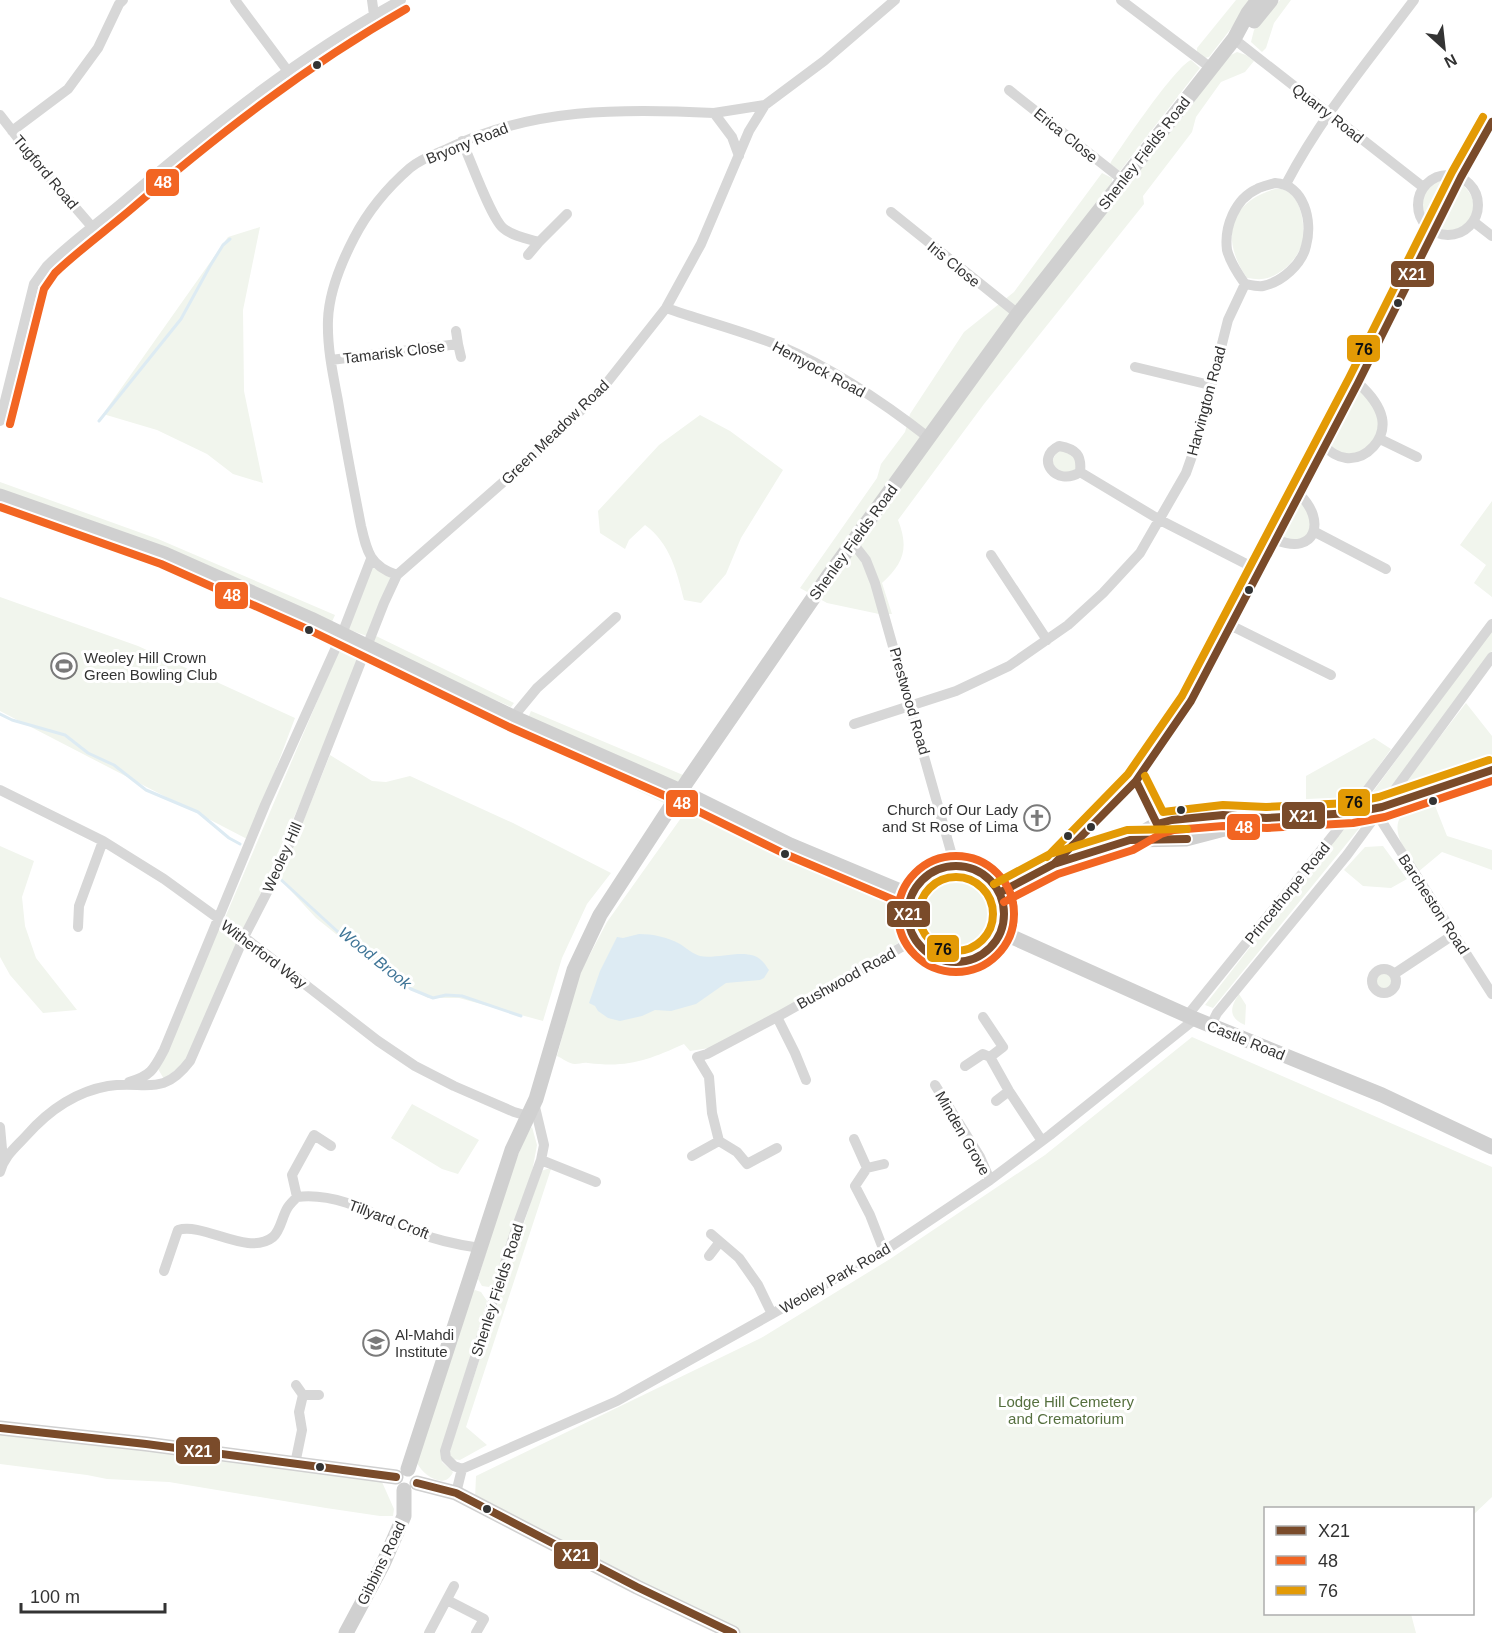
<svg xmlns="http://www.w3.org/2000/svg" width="1492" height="1633" viewBox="0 0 1492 1633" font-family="Helvetica,sans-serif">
<rect width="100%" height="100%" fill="#fff"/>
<path fill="#f1f5ed" d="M1236 0H1253L1209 57 1205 58 1197 52V48Z
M1280 0H1291L1274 23 1266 48 1262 52 1251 42 1254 30Z
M1237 52 1246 55 1254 61 1245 72 1221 82 1196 117 1192 132 1143 196 1144 204 984 404 898 520C909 548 904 563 882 583L892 614H879L827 603 800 588 877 478 881 464 905 432 910 414 964 332 1014 292 1102 173 1112 178V183L1231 55Z
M1191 60 1200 68 1120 171 1110 164 1111 162C1124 143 1175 67 1191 60Z
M1445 176 1458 178 1433 227C1411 209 1416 182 1445 176Z
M1461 184C1488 204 1469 242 1438 229Z
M1275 189C1278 189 1281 188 1284 190 1302 196 1306 228 1302 244 1297 260 1279 278 1261 279 1257 280 1252 278 1247 278 1221 240 1227 203 1275 189Z
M260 227 243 310 244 391 263 483 233 474 207 454 157 430 103 414 228 237Z
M1358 384 1381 418 1372 447 1345 457 1326 446Z
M700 415 730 431 783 470 741 538 726 574 701 603 684 600C677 572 670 543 645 525L629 540 625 549 600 533 598 511 659 445Z
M1059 448 1075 455 1077 469 1063 474 1051 463Z
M0 482 158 539 335 615 331 624 0 493Z
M1300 499 1314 520 1306 539H1281Z
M1492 501V597L1474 583 1486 565 1460 545Z
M0 502 160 556 329 632 325 642 161 565 0 510Z
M372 567 392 578 367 636 347 629Z
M0 597 138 646 295 718 249 840 0 711Z
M1492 629V651L1383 801 1367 800Z
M374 635 514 703 511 707 371 645Z
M342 643 363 650 325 746 243 934 224 920Z
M368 652 662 790 667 797 664 803 366 661Z
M1466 703 1492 736V763L1392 799Z
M531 711 683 775 677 784 528 718Z
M1374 738 1391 749 1354 801 1306 809V776Z
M330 755 372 781 386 782 410 776 513 823 611 873 587 904 562 958 543 1021 459 998H428L391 978 316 918 280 879Z
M1432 798 1447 836 1492 850V870L1442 852 1418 872C1410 857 1388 831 1402 815 1409 808 1423 803 1432 798Z
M686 811 912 904 911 934 907 938 716 1047 690 1051 684 1044C648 1060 629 1068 588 1063 583 1062 580 1064 575 1064 569 1064 562 1058 557 1056L579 975 607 922Z
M1346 824 1361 826 1213 1008 1205 1005Z
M0 846 34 861 22 897 25 926 36 958 77 1010 43 1013 10 975 0 957Z
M1383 846 1407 879 1391 888 1363 886 1344 870 1365 847Z
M917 914a39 39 0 1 1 78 0a39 39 0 1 1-78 0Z
M220 924 241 939 190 1058 164 1079 158 1069Z
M1374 981a10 10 0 1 1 20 0a10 10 0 1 1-20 0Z
M1239 994 1246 1005 1245 1025C1228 1018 1230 1007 1239 994Z
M1192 1037 1492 1167V1497L1473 1515 1472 1508H1266V1614H1411L1416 1633H741L475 1499 476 1476 761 1338 890 1259 1045 1155Z
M412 1104 479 1140 458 1174 442 1169 391 1138Z
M532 1127 537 1145 532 1172 493 1285 489 1287 482 1286 478 1279 508 1180 528 1131Z
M547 1169H551L466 1427 487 1445 460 1460 452 1459 449 1453 541 1171Z
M475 1290 481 1292 487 1301 441 1453 442 1462 453 1472C445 1491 423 1475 417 1463L471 1292Z
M0 1431 382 1482 394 1509 393 1516H380L326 1508 169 1482 107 1479 87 1475 0 1464Z"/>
<path fill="#ddebf3" d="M639 934C653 934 667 937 680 944 686 948 693 954 700 956 718 960 751 945 764 963 766 965 767 968 769 970L764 978 760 980 726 983 696 1004 671 1011 655 1010 642 1016 620 1021 608 1018 598 1011 595 1006 589 1003 600 971 617 937 623 938Z"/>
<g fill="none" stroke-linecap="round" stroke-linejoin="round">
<path stroke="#ddebf3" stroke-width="3" d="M99 421 181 319 210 266 223 245 230 239
M0 714 12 720 65 735 88 753 114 765 146 790 198 812 229 838 240 844
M278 877 337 931 411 989 433 998 446 995 462 996 521 1016"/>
<path stroke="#d7d7d7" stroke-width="10" d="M235 0 287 70
M372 0 374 15
M1121 0 1211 68
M1234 39 1423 187
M1009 90 1123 180
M714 113 765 105
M0 115 42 169 93 228
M12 131 68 89 98 48 119 4 123 0
M462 141C470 159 491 218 503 228 512 236 528 239 539 242L567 214
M1418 205a30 30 0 1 1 60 0a30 30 0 1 1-60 0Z
M1275 183C1304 184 1313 221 1306 246 1302 264 1282 282 1263 286 1258 287 1250 285 1245 284 1238 274 1230 262 1227 250 1224 227 1235 199 1257 189 1262 186 1269 185 1275 183Z
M1286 184C1321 117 1369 60 1414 0
M891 212 1018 314
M1474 222 1492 236
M528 255 539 242
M666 308C703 321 743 331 780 346 834 369 883 402 929 438
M458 344 461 357
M331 360 458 344 456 331
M1135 367 1210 385
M0 421 34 284 47 266C73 240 104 219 131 195 216 123 303 53 401 0
M1380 439 1417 457
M1059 446C1076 449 1082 455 1080 472 1056 488 1034 458 1059 446Z
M1325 447C1331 452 1337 457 1346 458 1367 460 1386 439 1382 418 1379 404 1368 392 1358 383
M1080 472 1160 520 1260 571
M1315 532 1386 569
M1277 540C1316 556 1326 520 1300 495
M852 542 866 560 875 583 955 866
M991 555 1047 640
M397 575C370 566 367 552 361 526 353 485 345 443 338 401 333 375 327 347 328 320 329 291 341 263 354 238 368 211 388 187 410 168 420 159 435 154 447 149 530 108 623 108 714 113L732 137 739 156
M1232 626 1331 675
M513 717 537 688 616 617
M854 724 956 691 1009 666 1068 625 1103 593 1140 553 1186 473 1198 439 1228 320 1245 284
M1136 781 1157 824
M0 790 103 841 164 879 244 937 378 1041 415 1066 454 1086 514 1112 528 1116
M1377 814 1492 994
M1056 862 1136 781 1191 701 1358 383 1461 177 1492 122
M78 927 79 906 103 841
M1372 981a12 12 0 1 1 24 0a12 12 0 1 1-24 0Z
M1394 974 1453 935
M1187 1016 1335 833 1492 624
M777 1017 795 1053 806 1080
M983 1017 1003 1047 990 1057 1009 1091 1042 1141
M1211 1025 1217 1013 1347 855 1492 657
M965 1066 983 1054 990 1057
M129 1082C151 1076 154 1069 164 1050L265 805 342 634 371 559
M935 1085 980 1157 990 1180
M996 1101 1009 1091
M0 1127 3 1160
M854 1139 867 1168 855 1186 870 1215 884 1251
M777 1148 747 1164 737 1152 719 1141 712 1113 709 1077 697 1057 707 1054 777 1017 916 939
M692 1156 719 1141
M541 1160 596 1182
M867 1168 884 1164
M0 1172C4 1156 16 1147 26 1136 48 1111 74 1092 108 1086 145 1080 162 1098 190 1061L244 937 281 865 384 603 397 575 540 450 598 394 666 308 701 244 749 131 765 105 824 61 895 0
M297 1197 292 1175 314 1135 331 1146
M711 1234 739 1258 758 1285 772 1314
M709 1256 719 1243
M164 1271 178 1230C204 1222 248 1257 273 1237 281 1230 282 1216 288 1207 290 1204 294 1200 297 1197 338 1192 376 1215 412 1231 433 1239 458 1245 480 1248
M296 1385 303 1395H319
M295 1464 302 1430 299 1412 303 1395
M462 1469 454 1466 446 1458 445 1451 516 1229 541 1160 544 1145 534 1103
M456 1493 462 1469 617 1401 884 1251 990 1180 1050 1135 1195 1019
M447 1600 484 1619 476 1633
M429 1633 454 1586"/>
<path stroke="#d0d0d0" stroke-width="15" d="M1254 21 1271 0
M0 496 165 554 311 619 513 717 681 791 790 845 912 896
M1131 840 1186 839 1255 821
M908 914a48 48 0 1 1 96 0a48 48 0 1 1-96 0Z
M999 893 1054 864 1130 840 1157 824 1172 820 1223 815 1266 818 1351 813 1382 807 1492 770
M1001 932 1195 1019 1382 1095 1492 1147
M0 1428 146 1444 396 1477
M408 1469 512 1150 536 1099 574 970 600 915 688 780 827 578 1018 314 1234 39 1248 13 1258 0
M417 1483 456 1493 637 1587 733 1633
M346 1633 383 1564 404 1516V1490"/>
<g stroke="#fff" stroke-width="12">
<path id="bus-1" d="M1136 781 1157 824 1172 820 1223 815 1266 818 1351 813 1382 807 1492 770
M1054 864 1136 781 1191 701 1358 383 1461 177 1492 122
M908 914a48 48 0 1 1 96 0a48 48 0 1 1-96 0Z
M999 893 1054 864 1130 840 1187 839
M0 1428 146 1444 396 1477
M417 1483 456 1493 637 1587 733 1633"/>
</g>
<g stroke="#fff" stroke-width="12">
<path id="bus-2" d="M10 424 44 289 55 273C78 251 104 232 129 211 216 136 306 66 406 9
M0 507 161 564 307 629 509 727 677 801 785 854 908 906
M898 914a58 58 0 1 1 116 0a58 58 0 1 1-116 0Z
M1004 902 1058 874 1133 850 1161 834 1174 830 1223 826 1267 828 1353 823 1385 817 1492 781"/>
</g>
<g stroke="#fff" stroke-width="12">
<path id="bus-3" d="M1145 776 1163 812 1223 805 1266 807 1350 803 1379 797 1489 760
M1047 857 1128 774 1182 696 1349 378 1452 172 1483 117
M919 914a37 37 0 1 1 74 0a37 37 0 1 1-74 0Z
M994 884 1050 854 1127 830 1187 829"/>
</g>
<use href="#bus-1" stroke="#7a4b2a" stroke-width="8"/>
<use href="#bus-2" stroke="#f26522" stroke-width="8"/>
<use href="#bus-3" stroke="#e39a05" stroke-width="8"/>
</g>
<defs>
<g id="stadium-ring" transform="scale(1.35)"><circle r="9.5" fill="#fff" stroke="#7a7a7a" stroke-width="1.5"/><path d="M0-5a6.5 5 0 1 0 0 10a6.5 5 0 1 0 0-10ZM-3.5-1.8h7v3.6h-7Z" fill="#7a7a7a"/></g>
<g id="church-ring" transform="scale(1.35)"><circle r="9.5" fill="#fff" stroke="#7a7a7a" stroke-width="1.5"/><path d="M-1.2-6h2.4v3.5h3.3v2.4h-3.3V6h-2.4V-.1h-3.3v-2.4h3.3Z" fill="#7a7a7a"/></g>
<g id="university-ring" transform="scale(1.35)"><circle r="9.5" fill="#fff" stroke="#7a7a7a" stroke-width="1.5"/><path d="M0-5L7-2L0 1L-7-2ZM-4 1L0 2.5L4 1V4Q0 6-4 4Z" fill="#7a7a7a"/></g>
</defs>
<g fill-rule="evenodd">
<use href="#stadium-ring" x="64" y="666"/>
<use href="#church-ring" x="1037" y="818"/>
<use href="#university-ring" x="376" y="1343"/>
</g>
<g fill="#333" stroke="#fff" stroke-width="2">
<circle cx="317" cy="65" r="5"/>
<circle cx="1398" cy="303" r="5"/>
<circle cx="1249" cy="590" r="5"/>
<circle cx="309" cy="630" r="5"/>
<circle cx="1433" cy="801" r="5"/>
<circle cx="1181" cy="810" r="5"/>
<circle cx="1091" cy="827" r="5"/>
<circle cx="1068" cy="836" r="5"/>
<circle cx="785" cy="854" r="5"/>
<circle cx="320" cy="1467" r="5"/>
<circle cx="487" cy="1509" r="5"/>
</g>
<g text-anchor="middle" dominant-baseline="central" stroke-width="6" stroke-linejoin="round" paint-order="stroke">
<g font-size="15" fill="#333" stroke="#fff">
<text transform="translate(1328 113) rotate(38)">Quarry Road</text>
<text transform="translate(1066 135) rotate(39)">Erica Close</text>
<text transform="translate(467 143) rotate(-22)">Bryony Road</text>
<text transform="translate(1144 153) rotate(-52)">Shenley Fields Road</text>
<text transform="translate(46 172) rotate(50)">Tugford Road</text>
<text transform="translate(954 264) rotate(39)">Iris Close</text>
<text transform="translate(394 352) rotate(-7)">Tamarisk Close</text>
<text transform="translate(819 369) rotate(28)">Hemyock Road</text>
<text transform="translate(1206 401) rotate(-75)">Harvington Road</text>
<text transform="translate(555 432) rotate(-44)">Green Meadow Road</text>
<text transform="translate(853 542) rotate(-54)">Shenley Fields Road</text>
<text transform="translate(910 701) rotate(74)">Prestwood Road</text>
<text transform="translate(282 857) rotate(-66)">Weoley Hill</text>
<text transform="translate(1287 893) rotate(-51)">Princethorpe Road</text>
<text transform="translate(1434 904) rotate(57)">Barcheston Road</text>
<text transform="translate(264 954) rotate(37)">Witherford Way</text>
<text transform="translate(846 978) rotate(-29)">Bushwood Road</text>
<text transform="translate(1246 1040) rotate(22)">Castle Road</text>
<text transform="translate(963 1133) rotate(60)">Minden Grove</text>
<text transform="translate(389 1219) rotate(21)">Tillyard Croft</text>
<text transform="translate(835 1278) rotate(-30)">Weoley Park Road</text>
<text transform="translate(497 1290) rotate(-72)">Shenley Fields Road</text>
<text transform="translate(381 1563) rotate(-64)">Gibbins Road</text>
</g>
<g font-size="15" fill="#333" stroke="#fff" text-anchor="start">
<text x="84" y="657">Weoley Hill Crown<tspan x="84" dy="17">Green Bowling Club</tspan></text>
<text x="1018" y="809" text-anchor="end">Church of Our Lady<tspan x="1018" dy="17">and St Rose of Lima</tspan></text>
<text x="395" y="1334">Al-Mahdi<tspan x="395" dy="17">Institute</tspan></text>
</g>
<g font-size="15" fill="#56703f" stroke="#fff">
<text x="1066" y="1401">Lodge Hill Cemetery<tspan x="1066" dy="17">and Crematorium</tspan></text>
</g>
<g font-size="16" font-style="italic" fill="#3f7597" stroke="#fff">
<text transform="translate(375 958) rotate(39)">Wood Brook</text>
</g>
</g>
<g stroke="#fff" stroke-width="2">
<rect x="145" y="168" width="35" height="29" rx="6" fill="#f26522"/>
<rect x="1390" y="260" width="45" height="28" rx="6" fill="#7a4b2a"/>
<rect x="1346" y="334" width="35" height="29" rx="6" fill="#e39a05"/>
<rect x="214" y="581" width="35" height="29" rx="6" fill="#f26522"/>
<rect x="1337" y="788" width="34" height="29" rx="6" fill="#e39a05"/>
<rect x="665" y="789" width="34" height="29" rx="6" fill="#f26522"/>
<rect x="1281" y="801" width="45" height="29" rx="6" fill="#7a4b2a"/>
<rect x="1226" y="813" width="35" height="28" rx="6" fill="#f26522"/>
<rect x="886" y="900" width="45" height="28" rx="6" fill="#7a4b2a"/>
<rect x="926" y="934" width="34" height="29" rx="6" fill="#e39a05"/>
<rect x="175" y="1436" width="46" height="29" rx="6" fill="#7a4b2a"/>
<rect x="553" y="1541" width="46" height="29" rx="6" fill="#7a4b2a"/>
</g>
<g font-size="16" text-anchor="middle" font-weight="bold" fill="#fff">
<text x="163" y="188">48</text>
<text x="1412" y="280">X21</text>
<text x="232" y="601">48</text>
<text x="682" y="809">48</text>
<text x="1303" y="822">X21</text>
<text x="1244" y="833">48</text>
<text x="908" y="920">X21</text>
<text x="198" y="1457">X21</text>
<text x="576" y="1561">X21</text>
</g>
<g font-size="16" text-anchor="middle" font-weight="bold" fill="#111">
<text x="1364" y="355">76</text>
<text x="1354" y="808">76</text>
<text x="943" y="955">76</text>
</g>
<rect x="1264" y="1507" width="210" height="108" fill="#ffffff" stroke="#adadad" stroke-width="1.5"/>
<rect x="1276" y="1526" width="30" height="9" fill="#7a4b2a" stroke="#adadad" stroke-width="1.5"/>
<text x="1318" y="1537" font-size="18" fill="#333333">X21</text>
<rect x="1276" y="1556" width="30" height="9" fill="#f26522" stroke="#adadad" stroke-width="1.5"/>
<text x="1318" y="1567" font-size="18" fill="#333333">48</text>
<rect x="1276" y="1586" width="30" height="9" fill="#e39a05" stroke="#adadad" stroke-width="1.5"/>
<text x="1318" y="1597" font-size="18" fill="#333333">76</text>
<g transform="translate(1444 48) rotate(153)" stroke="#ffffff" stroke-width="4.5" paint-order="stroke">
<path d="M0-4.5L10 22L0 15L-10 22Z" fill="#333333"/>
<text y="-9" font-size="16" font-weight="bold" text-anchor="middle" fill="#333333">N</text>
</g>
<path d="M21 1603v9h144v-9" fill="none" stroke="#333333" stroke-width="3"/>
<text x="30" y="1603" font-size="18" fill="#333333" stroke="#ffffff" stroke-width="4.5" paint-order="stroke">100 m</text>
</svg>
